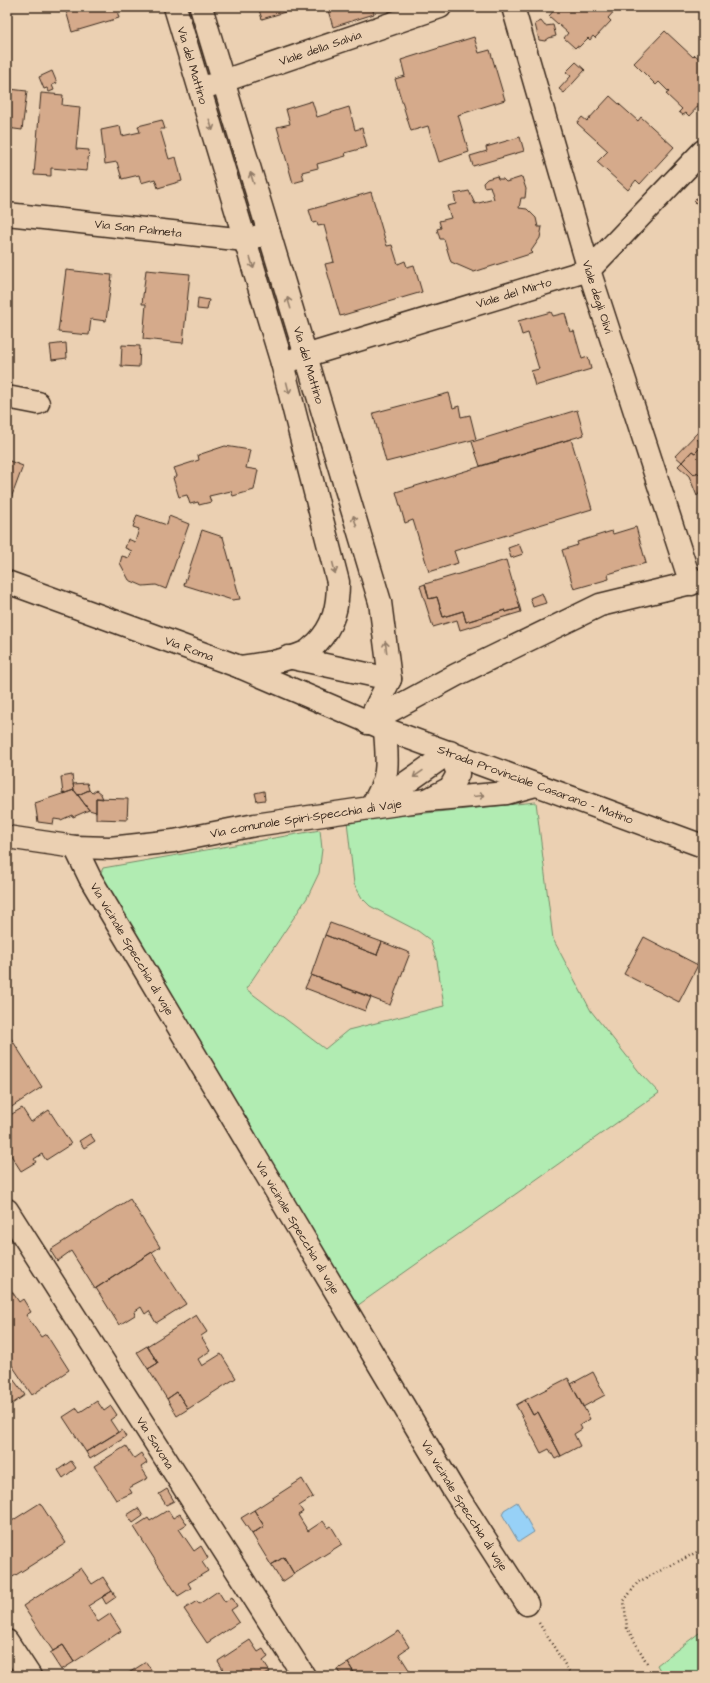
<svg xmlns="http://www.w3.org/2000/svg" width="710" height="1683" viewBox="0 0 710 1683" font-family="'Architects Daughter',sans-serif">
<rect width="100%" height="100%" fill="#ebd0b2"/>
<filter id="ink" filterUnits="userSpaceOnUse"><feTurbulence type="fractalNoise" baseFrequency=".025" numOctaves="2"/><feDisplacementMap in="SourceGraphic" scale="8" xChannelSelector="R" yChannelSelector="G"/><feConvolveMatrix kernelMatrix="1 2 1 2 8 2 1 2 1" color-interpolation-filters="sRGB"/></filter>
<g filter="url(#ink)">
<path fill="#b1ecb2" stroke="#768b68" d="M536 802 553 939 591 1011 641 1074 659 1093 354 1308 99 877 103 868 320 830 322 849 319 873 307 898 246 989 325 1049 348 1030 444 1006 437 961 430 940 418 931 370 906 362 898 354 884 347 821Z
M703 1630V1676H663L657 1665Z"/>
<path fill="#97d1f7" stroke="#728ea0" d="M517 1502 534 1532 520 1541H518L502 1514 504 1510Z"/>
<path fill="#d5aa8b" stroke="#3b2a1e" d="M65 7H116L119 18 72 32Z
M258 7H283L285 12 262 19Z
M327 7H372L374 14 333 27Z
M557 7H618L608 18 611 21 595 38 593 36 590 40 588 38 579 47 577 46 575 48 564 38 568 33 549 16Z
M541 21 545 26 553 25 556 36 549 38 545 41 539 40 535 24Z
M665 31 693 57 695 55 703 62V101L689 116 686 113 683 115 679 112 682 109 666 94 669 92 659 82 656 85 634 63Z
M474 37 479 53 490 50 505 100 458 115 469 152 439 162 428 126 411 131 395 79 405 76 401 60Z
M576 62 585 70 564 93 559 89 571 76 566 72Z
M52 71 57 83 52 85 54 90 49 92 47 88 44 89 39 77Z
M9 89 27 91 22 130 7 128Z
M41 93 63 95 62 105 80 107 76 149 89 150 87 171 51 168V176L34 175Z
M610 96 638 121 641 117 674 147 640 184 636 180 628 190 597 162 608 151 577 123 582 117 587 121Z
M312 101 317 117 349 107 355 130 362 128 367 147 345 153 346 156 317 164 318 168 302 172 304 180 293 183 277 127 290 124 286 109Z
M162 120 165 129H160L169 159 176 157 182 181 158 188 155 179 141 183 139 175 122 179 117 162 105 164 101 130 120 126 122 136 140 132 138 126Z
M520 137 524 151 473 166 470 156 487 151 486 147Z
M497 176 498 179H503L506 182 522 177 526 189 525 198H521L519 208 527 209 536 218 538 227H542L540 238 531 251 533 253 474 272 451 262 444 239H440L437 229 441 228 439 221 451 218 447 206 456 204 454 194 469 191 475 204 494 199 490 186 484 187 483 183 487 179Z
M703 191V210L694 201Z
M371 192 387 246 392 245 398 264 405 261 407 267 414 265 422 292 340 316 325 264 334 262 324 225 318 226 317 222 313 223 309 210Z
M66 270 112 275 106 321 91 319 89 335 58 332Z
M146 270 190 274 183 343 143 339 146 304H142Z
M198 298 209 300 207 310 197 309Z
M551 312 553 316 565 313 570 332 574 331 582 359 588 357 591 369 535 386 531 371 539 369 528 333 522 335 518 321Z
M66 343 67 358 52 360 50 345Z
M122 345 140 346 139 367 121 366Z
M449 393 453 408 459 406 461 417 470 415 476 439 386 462 373 413Z
M577 410 584 435 480 466 472 442Z
M703 427V445L697 439 701 435 698 432Z
M698 432 701 435 697 439 703 445 695 453 692 451 682 462 675 456Z
M571 439 592 509 454 551 458 563 429 572 413 520 405 523 396 492Z
M703 445V478L697 472 695 475 682 462 692 451 695 453Z
M225 446 250 450 246 468 258 470 254 490 233 496 231 491 209 496 211 502 199 505 198 502 190 504 187 495 179 497 173 478 177 476 174 468 199 460 198 455Z
M7 460 23 466 7 509Z
M682 462 695 475 697 472 703 478V489L697 496 689 476 678 466Z
M137 515 167 525 169 516 189 524 166 589 156 585 143 586 129 580 120 563 122 556 129 558 132 551 125 548 128 539 135 542 139 529 133 527Z
M636 527 646 563 608 574 609 579 574 589 562 550 578 545 577 542 612 531 613 534Z
M202 530 223 537 240 599 232 600 184 585Z
M519 544 523 554 511 558 508 548Z
M506 560 520 608 506 612 505 610 466 622 463 611 443 617 437 597 429 599 425 584Z
M425 584 429 599 437 597 443 617 463 611 466 622 505 610 506 612 520 608 521 612 460 630 457 620 433 627 420 586Z
M542 593 546 603 533 607 530 598Z
M72 775 74 790 63 794 61 777Z
M87 783 89 790 78 795 74 790 73 784Z
M74 790 89 810 73 817 72 815 61 820 54 819 53 824 38 822 35 803Z
M89 790 92 793 96 790 101 794 103 799 96 798V812L89 810 78 795Z
M264 791 265 800 257 801 255 793Z
M96 798 128 799 127 820 96 819Z
M330 923 382 942 377 955 325 935Z
M325 935 377 955 382 942 410 953 390 1005 311 975Z
M644 937 698 965 679 1002 624 974Z
M311 975 371 997 365 1011 305 988Z
M7 1032 42 1087 7 1110Z
M22 1108 31 1122 49 1110 71 1144 46 1160 42 1154 34 1159 36 1162 21 1171 7 1149V1117Z
M90 1134 95 1141 84 1148 79 1141Z
M130 1199 160 1247 95 1289 71 1251 57 1261 50 1250Z
M152 1252 186 1304 156 1323 149 1311 145 1314 141 1307 134 1312 135 1315 119 1325 96 1288Z
M7 1284 19 1302 23 1299 31 1312 26 1315 41 1337 46 1334 69 1370 32 1395 7 1358Z
M196 1315 207 1332 201 1336 210 1351 198 1359 202 1366 221 1354 236 1378 188 1409 177 1392 167 1399 148 1369 158 1363 147 1346Z
M147 1346 158 1363 148 1369 137 1352Z
M593 1372 605 1395 583 1407 571 1384Z
M10 1375 25 1395 12 1404 7 1396V1377Z
M568 1378 590 1419 580 1425 582 1429 574 1434 580 1446 561 1456 538 1412 533 1415 525 1400Z
M177 1392 188 1409 177 1416 167 1399Z
M525 1400 533 1415 538 1412 561 1456 555 1459 549 1449 541 1453 516 1405Z
M97 1401 104 1411 111 1406 117 1415 110 1420 118 1432 86 1452 63 1417 77 1408 80 1412Z
M122 1430 126 1437 90 1459 86 1452Z
M126 1446 134 1458 141 1453 147 1463 141 1467 148 1478 129 1488 132 1493 116 1500 94 1466Z
M71 1461 76 1468 63 1478 58 1470Z
M302 1479 313 1497 299 1506 303 1512 298 1515 308 1531 323 1521 328 1528 331 1526 342 1544 294 1574 284 1557 271 1565 252 1534 264 1526 254 1510Z
M167 1489 174 1501 166 1505 159 1494Z
M40 1503 66 1543 8 1580 7 1524Z
M138 1508 143 1516 133 1523 127 1515Z
M168 1510 173 1518 180 1514 187 1524 179 1529 194 1551 201 1546 208 1558 202 1562 208 1571 188 1583 191 1588 178 1596 134 1527 148 1518 150 1521Z
M254 1510 264 1526 252 1534 241 1518Z
M284 1557 294 1574 282 1582 271 1565Z
M81 1568 92 1584 103 1577 112 1591 88 1606 98 1622 110 1614 121 1631 74 1662 63 1645 53 1651 23 1606Z
M112 1591 116 1597 106 1604 102 1597Z
M218 1591 225 1602 232 1597 237 1606 231 1610 239 1622 207 1643 184 1609 197 1601 199 1604Z
M399 1631 409 1647 399 1654 413 1676H356L348 1663Z
M250 1640 258 1652 263 1649 268 1657 263 1661 270 1672 263 1676H227L218 1661Z
M63 1645 74 1662 61 1670 50 1653Z
M146 1662 155 1676H124Z
M348 1663 356 1676H342L338 1669Z"/>
<g fill="none" stroke-linecap="round" stroke-linejoin="round">
<g stroke="#3b2a1e" stroke-width="25">
<g id="minor">
<path id="s1" d="M513 7 589 270 691 584"/>
<path id="s2" d="M200 89 440 7"/>
<path id="s3" d="M7 214 245 240 269 233"/>
<path id="s4" d="M282 363 589 270 703 151"/>
<path d="M7 397 38 403"/>
<path d="M288 657 390 679"/>
<path d="M368 723 456 675 600 605 703 580"/>
<path d="M372 805C391 775 387 763 385 729"/>
<path d="M373 806 450 752 458 774 450 788 429 799"/>
<path id="s5" d="M7 837 75 847 110 848 174 841 255 825 370 808 426 800 507 793 536 785"/>
<path id="s6" d="M75 847 90 878 453 1489 527 1604"/>
<path id="s7" d="M7 1210 304 1676"/>
<path d="M7 1641 30 1676"/>
</g>
</g>
<g stroke="#3b2a1e" stroke-width="25">
<g id="major">
<path id="s8" d="M175 7 282 363 338 582C338 606 334 626 316 644 313 646 310 650 306 652 286 661 262 664 240 667"/>
<path id="s9" d="M201 7 380 602 390 679 368 723"/>
<path id="s10" d="M7 582 240 667 385 729 703 846"/>
</g>
</g>
<path stroke="#3b2a1e" stroke-width="2.5" stroke-dasharray="1 3" stroke-linecap="butt" d="M539 1623 572 1676
M647 1663 627 1628 624 1601 638 1582 703 1549"/>
<use href="#minor" stroke="#ebd0b2" stroke-width="22"/>
<use href="#major" stroke="#ebd0b2" stroke-width="22"/>
</g>
<defs><path id="oneway-shaft" d="M-6 0H5M1.5-3L5.5 0L1.5 3" fill="none" stroke-width="1.6" stroke-linecap="round" stroke-linejoin="round"/></defs>
<g stroke="#937d68">
<use href="#oneway-shaft" transform="translate(211 125) rotate(73)"/>
<use href="#oneway-shaft" transform="translate(252 178) rotate(-107)"/>
<use href="#oneway-shaft" transform="translate(252 263) rotate(73)"/>
<use href="#oneway-shaft" transform="translate(289 303) rotate(-107)"/>
<use href="#oneway-shaft" transform="translate(288 388) rotate(76)"/>
<use href="#oneway-shaft" transform="translate(355 521) rotate(-107)"/>
<use href="#oneway-shaft" transform="translate(334 568) rotate(76)"/>
<use href="#oneway-shaft" transform="translate(386 647) rotate(-97)"/>
<use href="#oneway-shaft" transform="translate(418 774) rotate(145)"/>
<use href="#oneway-shaft" transform="translate(479 796) rotate(-5)"/>
</g>
</g>
<g text-anchor="middle" dominant-baseline="central" stroke-width="3" stroke-linejoin="round" paint-order="stroke">
<g font-size="12" fill="#3b2a1e" stroke="#ebd0b2">
<text stroke="none"><textPath href="#s2" startOffset="127">Viale della Salvia</textPath></text>
<text stroke="none"><textPath href="#s8" startOffset="61">Via del Mattino</textPath></text>
<text stroke="none"><textPath href="#s3" startOffset="132">Via San Palmeta</textPath></text>
<text stroke="none"><textPath href="#s4" startOffset="242">Viale del Mirto</textPath></text>
<text stroke="none"><textPath href="#s1" startOffset="302">Viale degli Olivi</textPath></text>
<text stroke="none"><textPath href="#s9" startOffset="374">Via del Mattino</textPath></text>
<text stroke="none"><textPath href="#s10" startOffset="194">Via Roma</textPath></text>
<text stroke="none"><textPath href="#s10" startOffset="566">Strada Provinciale Casarano - Matino</textPath></text>
<text stroke="none"><textPath href="#s5" startOffset="302">Via comunale Spiri-Specchia di Vaje</textPath></text>
<text stroke="none"><textPath href="#s6" startOffset="117">Via vicinale Specchia di vaje</textPath></text>
<text stroke="none"><textPath href="#s6" startOffset="441">Via vicinale Specchia di vaje</textPath></text>
<text stroke="none"><textPath href="#s7" startOffset="276">Via Savona</textPath></text>
<text stroke="none"><textPath href="#s6" startOffset="765">Via vicinale Specchia di vaje</textPath></text>
</g>
</g>
<rect width="710" height="1683" fill="none" stroke="#ebd0b2" stroke-width="24"/>
<rect x="12" y="12" width="686" height="1659" fill="none" stroke="#3b2a1e" stroke-width="1.5" filter="url(#ink)"/>
</svg>
